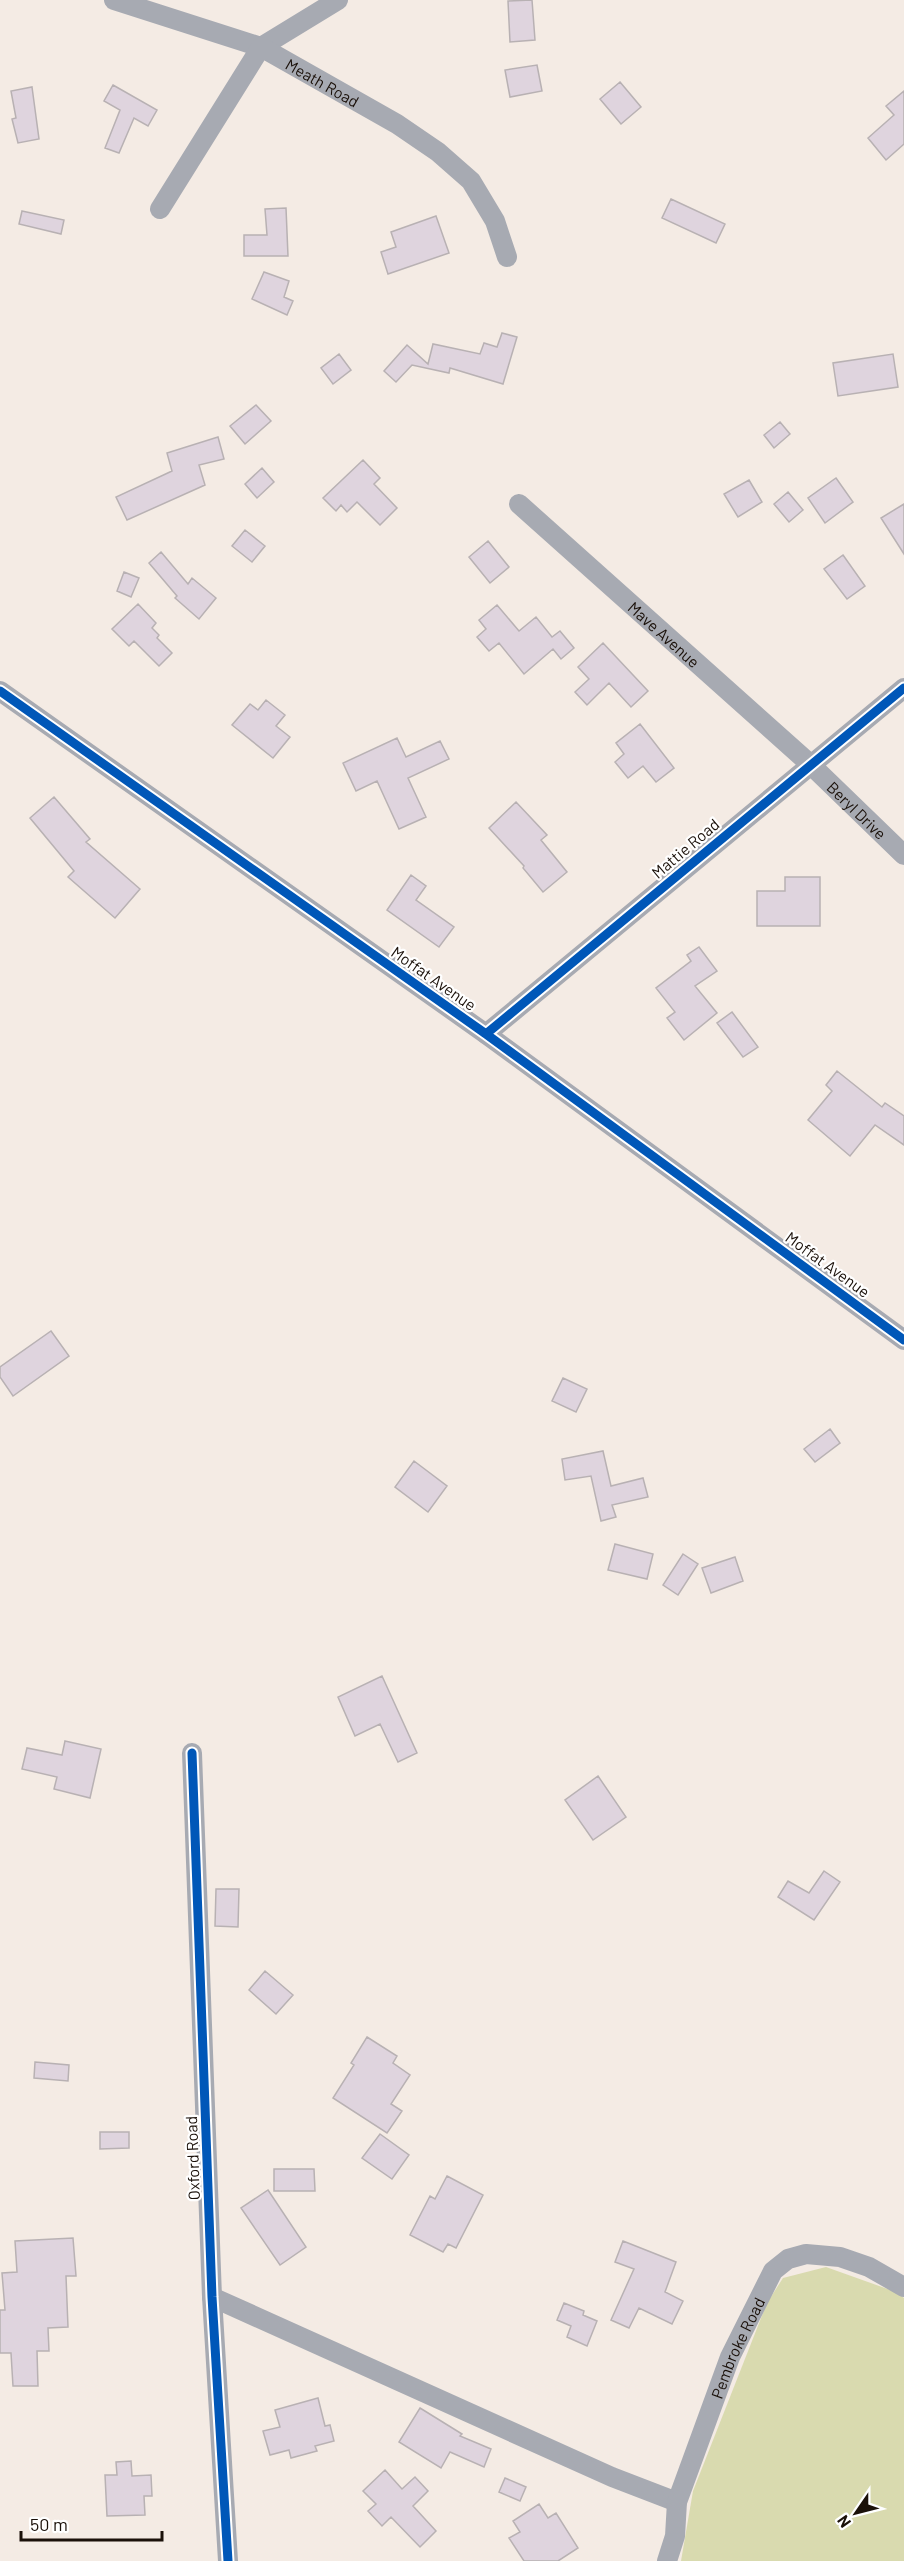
<svg xmlns="http://www.w3.org/2000/svg" width="904" height="2561" viewBox="0 0 904 2561" font-family="Barlow,sans-serif">
<rect width="100%" height="100%" fill="#f4ebe4"/>
<path fill="#d9daaf" d="M826 2267 896 2292 904 2298V2561H681L693 2491 767 2303 783 2278Z"/>
<path fill="#dfd4de" stroke="#b8b1b3" stroke-width="1.5" d="M532 0 535 40 510 42 508 1Z
M537 65 542 91 510 97 505 70Z
M620 82 641 107 621 124 600 99Z
M113 85 157 110 148 126 134 118 119 153 105 148 120 110 104 101Z
M32 87 39 139 18 143 12 119 16 118 11 91Z
M904 91V144L886 160 868 138 894 115 886 106Z
M671 199 725 224 716 243 662 218Z
M286 208 288 256H244V235H267L265 209Z
M22 211 64 220 61 234 19 224Z
M436 216 449 253 388 274 381 252 396 247 391 232Z
M264 272 289 281 284 297 293 301 287 315 252 299Z
M502 333 517 337 503 384 450 368 449 373 412 365 396 382 384 371 407 345 428 364 433 344 480 354 484 343 497 347Z
M339 354 351 370 333 384 321 368Z
M893 354 898 387 838 396 833 363Z
M256 405 271 421 245 444 230 426Z
M780 422 790 434 774 448 764 435Z
M218 437 224 459 199 465 205 485 127 520 116 497 172 471 167 453Z
M363 460 380 478 374 484 397 508 380 525 357 502 347 512 341 505 336 511 323 498Z
M262 468 274 482 257 498 245 484Z
M836 478 853 502 825 523 808 498Z
M749 480 762 502 738 517 724 494Z
M788 492 803 510 789 522 774 504Z
M904 504V554L881 518Z
M245 530 265 546 252 562 232 546Z
M488 541 509 567 490 583 469 557Z
M161 552 188 584 192 578 216 598 199 619 175 598 177 596 149 563Z
M843 555 865 586 847 599 824 569Z
M124 572 139 578 131 597 117 591Z
M138 604 156 623 152 628 159 635 157 638 172 653 159 666 134 641 129 646 112 629Z
M497 605 519 631 536 617 552 637 560 631 574 648 561 659 553 649 524 674 499 643 489 651 477 637 486 629 479 620Z
M603 643 648 691 631 707 609 683 587 705 575 692 589 679 578 667Z
M266 700 285 715 276 726 290 737 273 758 232 725 250 704 258 710Z
M640 724 674 768 656 782 643 766 628 778 615 762 624 754 616 743Z
M397 738 406 757 440 741 449 759 408 778 426 817 399 829 377 781 356 791 343 763Z
M54 797 90 839 86 842 140 889 115 918 68 877 74 871 30 818Z
M516 802 547 835 541 840 567 872 543 892 523 868 524 866 489 828Z
M411 875 426 886 416 900 454 927 439 947 387 910Z
M785 877H820V926H757V891H785Z
M699 947 717 971 695 986 717 1013 684 1040 667 1018 675 1012 656 988 691 961 687 955Z
M732 1012 758 1047 743 1057 717 1023Z
M837 1071 882 1107 885 1103 904 1116V1145L875 1125 850 1156 808 1120 832 1091 826 1085Z
M51 1331 69 1356 13 1396 0 1377V1367Z
M563 1378 587 1389 576 1412 552 1401Z
M830 1429 840 1443 815 1462 804 1449Z
M603 1451 611 1486 643 1478 648 1497 612 1505 616 1517 601 1521 591 1476 565 1480 562 1459Z
M414 1461 447 1486 428 1512 395 1487Z
M615 1544 653 1554 647 1579 608 1570Z
M683 1554 698 1564 678 1595 663 1585Z
M735 1557 743 1581 711 1593 702 1568Z
M382 1676 417 1753 398 1762 380 1724 355 1736 338 1697Z
M65 1741 101 1749 90 1798 54 1789 57 1777 22 1769 27 1748 62 1755Z
M598 1776 626 1817 593 1840 565 1800Z
M824 1871 840 1882 814 1920 778 1897 788 1881 809 1893Z
M216 1889H239L238 1927 215 1926Z
M265 1971 293 1995 276 2014 249 1990Z
M367 2037 397 2056 393 2063 410 2075 391 2104 402 2111 387 2133 333 2098 354 2065 351 2063Z
M35 2062 69 2065 68 2081 34 2078Z
M100 2132H129V2148L100 2149Z
M380 2134 409 2155 392 2179 362 2158Z
M274 2169H314L315 2191H274Z
M447 2176 483 2195 456 2248 448 2244 443 2252 410 2235 430 2196 435 2199Z
M268 2190 306 2247 280 2265 241 2208Z
M73 2238 76 2276H66L68 2327 48 2328 49 2351H37L38 2386H13L11 2353H0V2310H5L2 2273 17 2272 15 2241Z
M623 2241 676 2262 665 2292 683 2301 672 2324 639 2308 629 2328 611 2320 634 2269 615 2262Z
M564 2303 584 2311 583 2315 597 2321 587 2346 567 2337 571 2326 557 2320Z
M318 2398 325 2426 330 2425 334 2441 315 2446 317 2451 291 2458 289 2450 270 2455 263 2431 280 2427 275 2410Z
M420 2408 462 2434 460 2436 491 2449 484 2467 450 2452 441 2468 399 2442Z
M131 2461 132 2476 151 2475 152 2496H144L145 2515 107 2516 105 2475H117L116 2462Z
M385 2470 402 2489 415 2477 428 2491 413 2506 436 2531 420 2547 391 2517 382 2526 368 2511 376 2504 363 2491Z
M505 2478 526 2487 520 2501 499 2492Z
M539 2504 548 2518 556 2513 578 2548 558 2561H524L509 2538 520 2532 513 2521Z"/>
<g fill="none" stroke-linecap="round" stroke-linejoin="round">
<g stroke="#a7aab2" stroke-width="20">
<path d="M114 0 261 47 338 0"/>
<path id="s1" d="M160 209 261 47 397 124 438 152 471 181 495 221 507 257"/>
<path id="s2" d="M519 504 810 764 904 855"/>
<path d="M0 691 486 1034 904 1340"/>
<path d="M486 1034 904 688"/>
<path d="M192 1753 212 2297 228 2561"/>
<path d="M212 2297 612 2477 677 2502"/>
<path id="s3" d="M667 2561 675 2536 677 2502 730 2357 773 2271 788 2259 806 2254 840 2257 869 2267 904 2287"/>
</g>
<g stroke="#fff" stroke-width="13">
<path id="cycleway" d="M0 691 486 1034 904 1340
M486 1034 904 688
M192 1753 212 2297 228 2561"/>
</g>
<use href="#cycleway" stroke="#0057b8" stroke-width="9"/>
</g>
<g text-anchor="middle" dominant-baseline="central" stroke-width="4.5" stroke-linejoin="round" paint-order="stroke">
<g font-size="16" fill="#1a1009" stroke="#fff">
<text stroke="none"><textPath href="#s1" startOffset="262">Meath Road</textPath></text>
<text stroke="none"><textPath href="#s2" startOffset="195">Mave Avenue</textPath></text>
<text stroke="none"><textPath href="#s2" startOffset="456">Beryl Drive</textPath></text>
<text transform="translate(685 848) rotate(-40)">Mattie Road</text>
<text transform="translate(434 978) rotate(35)">Moffat Avenue</text>
<text transform="translate(828 1264) rotate(36)">Moffat Avenue</text>
<text transform="translate(192 2158) rotate(-92)">Oxford Road</text>
<text stroke="none"><textPath href="#s3" startOffset="226">Pembroke Road</textPath></text>
</g>
</g>
<g transform="translate(856 2513) rotate(235)" stroke="#ffffff" stroke-width="4.5" paint-order="stroke">
<path d="M0-4.5L10 22L0 15L-10 22Z" fill="#1a1009"/>
<text y="-9" font-size="16" font-weight="bold" text-anchor="middle" fill="#1a1009">N</text>
</g>
<path d="M21 2531v9h141v-9" fill="none" stroke="#1a1009" stroke-width="3"/>
<text x="30" y="2531" font-size="18" fill="#1a1009" stroke="#ffffff" stroke-width="4.5" paint-order="stroke">50 m</text>
</svg>
